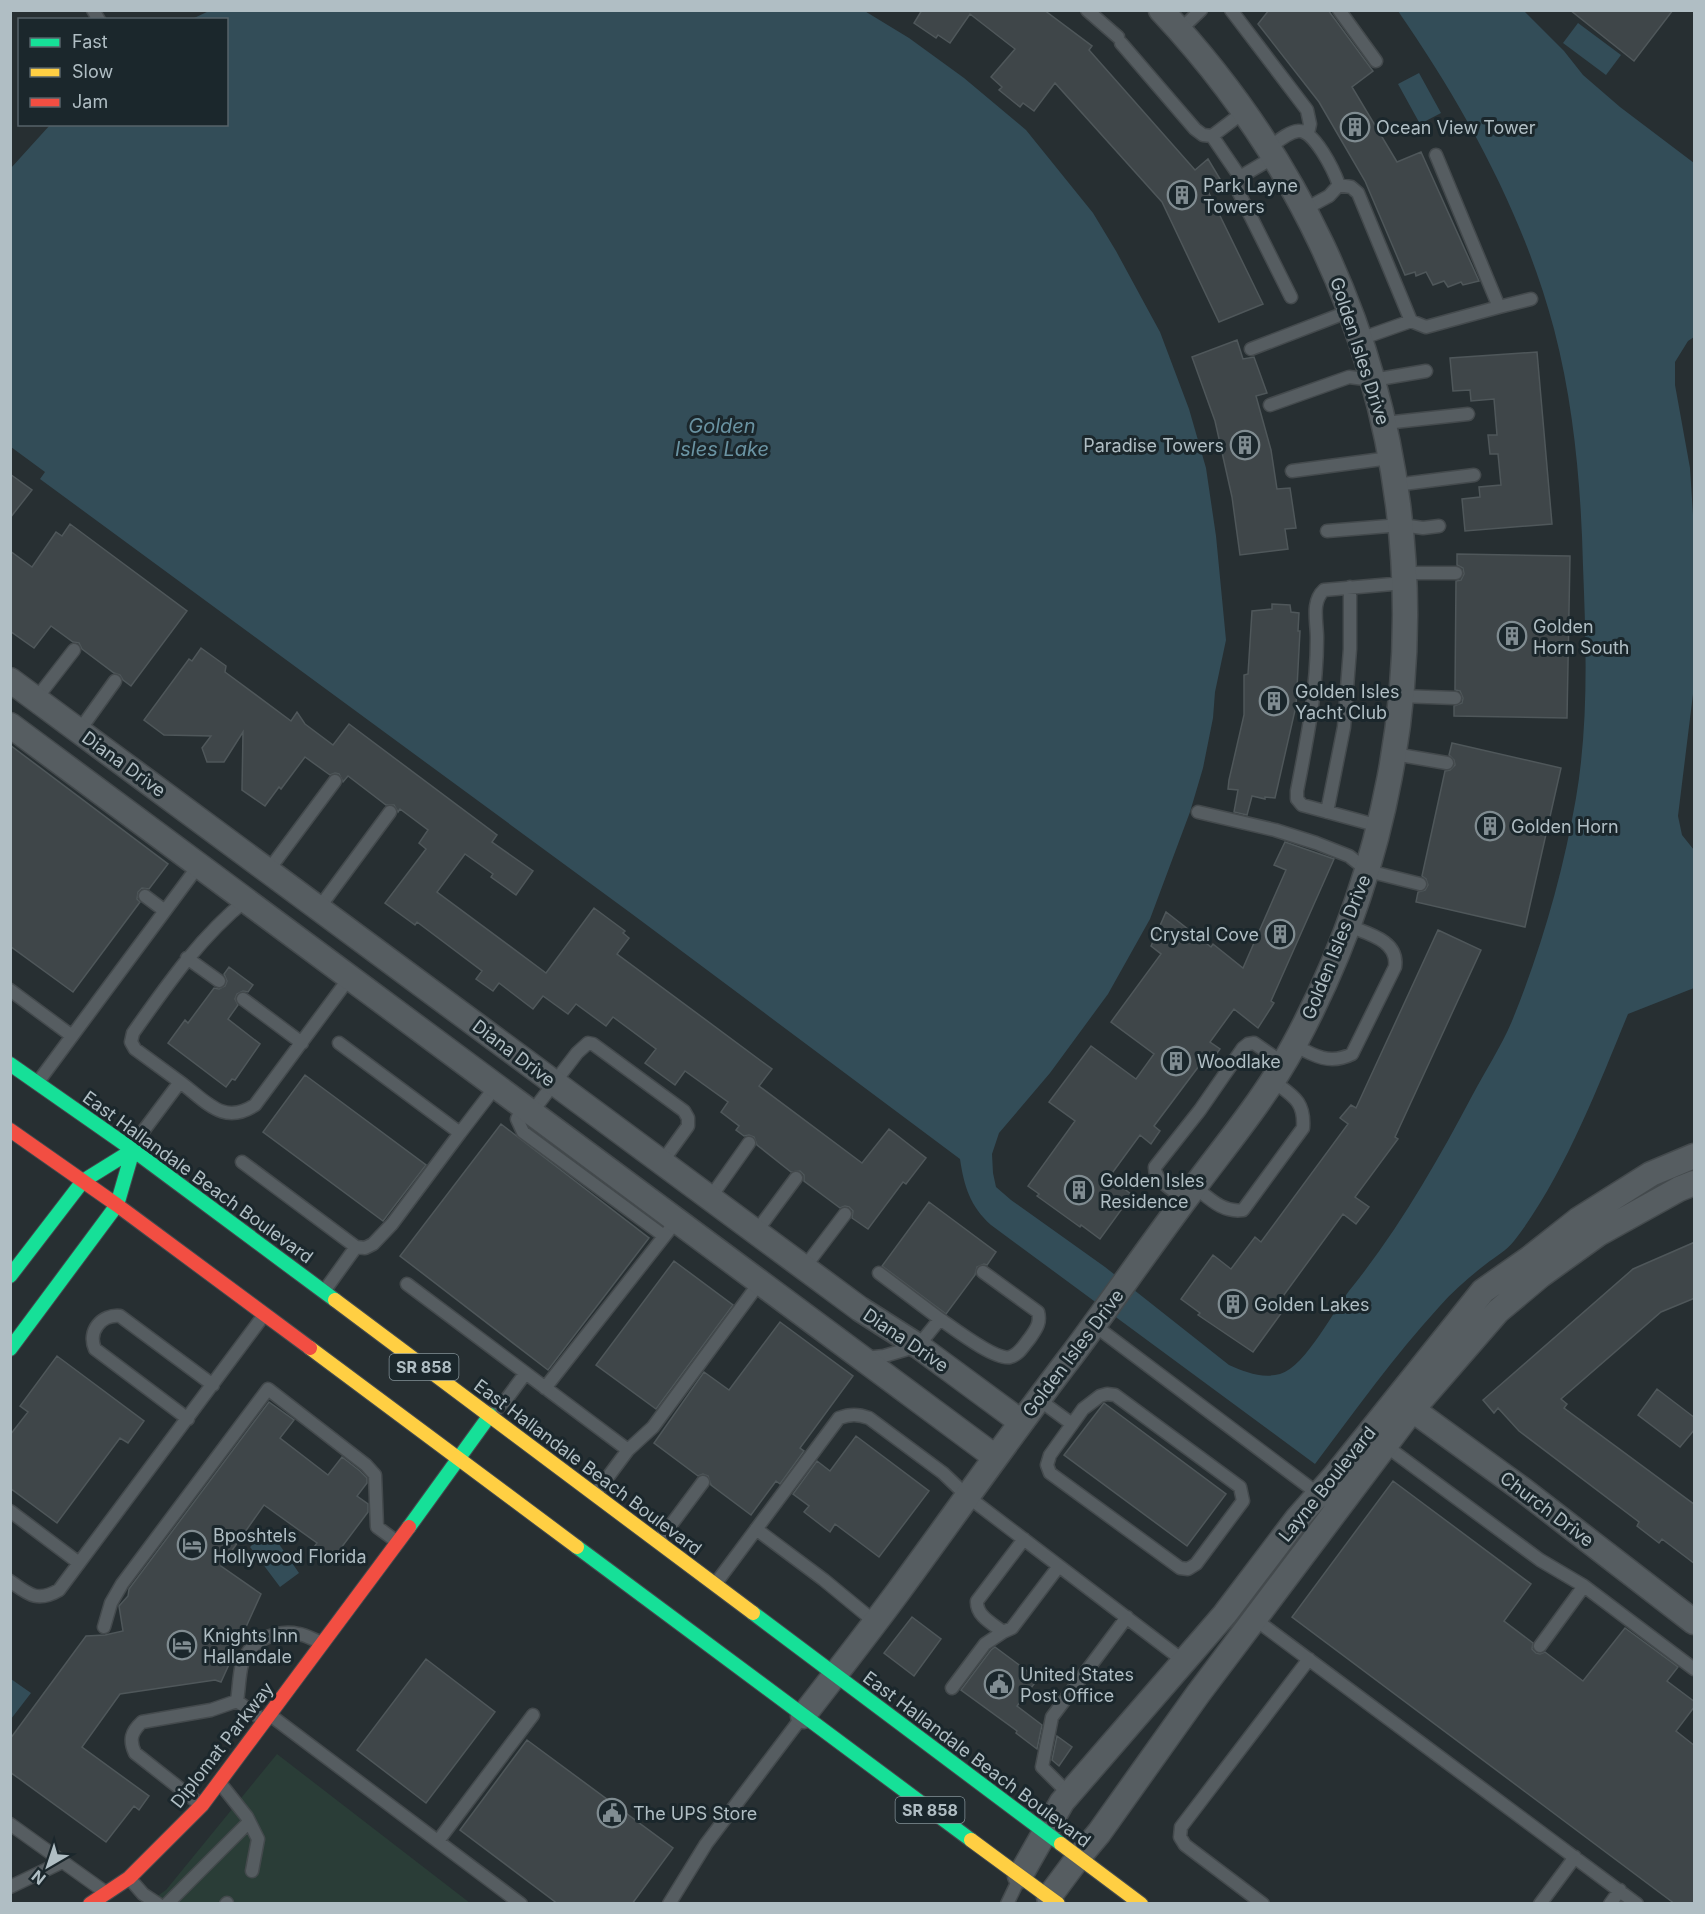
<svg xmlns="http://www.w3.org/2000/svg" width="1705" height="1914" viewBox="0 0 1705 1914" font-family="Inter,sans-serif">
<rect width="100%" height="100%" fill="#272f32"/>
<path fill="#2a3d37" d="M277 1754 470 1903 146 1904 166 1890Z"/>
<path fill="#334d58" d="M863 10 909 38 964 78 1026 130 1093 213 1116 251 1160 332 1189 409 1206 468 1216 536 1226 640 1215 692 1213 718 1203 768 1190 812 1150 919 1108 994 1050 1073 999 1133 992 1154 993 1173 996 1187 1011 1200 1105 1267 1229 1365C1245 1372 1262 1379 1280 1374 1306 1367 1335 1307 1353 1286 1400 1227 1437 1162 1472 1096 1485 1071 1501 1047 1512 1021 1541 950 1563 873 1576 798 1589 722 1586 643 1583 566 1581 486 1574 406 1554 329 1523 213 1465 108 1398 11H1524L1564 51 1583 75 1620 107 1694 163V337L1688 341 1675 362V385L1690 468 1694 530V686L1678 816 1682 835 1694 850V988L1628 1014C1598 1087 1563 1178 1514 1241 1507 1250 1495 1257 1486 1264 1469 1277 1453 1291 1439 1307 1394 1356 1355 1411 1315 1464L991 1225C970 1206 964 1186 960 1159L632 914 40 479 45 472 11 447V168L50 125 226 124V20L192 19 209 11Z
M1578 23 1621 55 1606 75 1563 43Z
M1419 73 1441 113 1420 124 1398 84Z
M264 1533 272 1534 299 1573 280 1587 250 1547Z
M11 1679 31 1693 11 1719Z"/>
<path fill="#3f4649" stroke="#4f575a" stroke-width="1.5" d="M922 10H1044L1092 46 1089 50 1195 170 1208 159 1220 179 1206 187 1263 304 1219 322 1162 202 1055 83 1034 111 1023 103 1020 107 999 90 1002 87 991 77 1015 49 970 14 950 43 938 35 936 38 914 23Z
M1269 10H1328L1373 71 1352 87 1397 162 1421 152 1479 281 1463 285 1461 282 1448 287 1444 281 1433 285 1426 272 1416 276 1415 272 1405 275 1365 181 1319 102 1258 24Z
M1570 10H1673L1634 61Z
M1237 340 1243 359 1254 357 1267 393 1256 396 1271 450 1277 489 1290 488 1296 528 1285 529 1288 549 1240 555 1232 497 1215 421 1192 357Z
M1537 352 1552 524 1465 531 1462 499 1480 497 1479 487 1501 485 1498 454H1490L1488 435H1497L1494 399 1471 401 1470 390 1453 391 1450 358Z
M10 474 32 490 10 518Z
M70 524 187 611 131 686 123 680 120 675 114 673 82 649 79 643 73 642 51 626 34 648 10 631V551L32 567 56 532 62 536Z
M1457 554 1570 556 1567 718 1454 716V706L1462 703 1463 698 1460 691 1455 690 1456 581 1461 580 1464 574 1463 568 1457 565Z
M1272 604 1290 605 1291 612 1299 613 1298 631H1300L1296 706 1275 798 1265 797V799L1252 796 1247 815 1234 812 1238 790 1228 789 1229 780 1244 715V675L1248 674 1252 611 1272 609Z
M201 648 226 666 225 672 291 721 297 712 305 724 333 745 349 724 497 835 492 842 533 871 516 895 491 877 493 874 465 854 437 892 546 973 594 908 625 931 623 933 629 938 617 954 772 1069 759 1086 862 1163 889 1129 926 1158 906 1184 903 1182 868 1229 852 1218 853 1211 849 1207 845 1206 840 1208 804 1181V1175L800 1171 791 1172 757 1145 754 1137 749 1135 744 1136 736 1130 739 1126 721 1112 728 1102 685 1071 675 1085 645 1063 656 1049 613 1017 606 1026 576 1004 568 1014 543 996 533 1009 499 983 493 991 476 979 482 971 417 922 415 925 385 903 426 849 419 843 428 830 400 809 398 812 394 805H386L348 776 343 782 339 774 335 773 330 775 305 757 281 789 279 787 265 806 242 790 243 732 224 762H207L202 748 211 736 164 735 144 720 189 659 192 661Z
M1452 743 1561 768 1525 927 1416 902 1418 892 1425 890 1428 885 1426 879 1422 876 1445 771 1450 770 1455 765 1454 760 1449 755Z
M10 745 168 864 149 889 142 888 138 892 137 899 140 902 73 992 10 946Z
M1285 842 1334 859 1271 1001 1274 1003 1258 1028 1234 1009 1210 1042 1220 1049 1210 1063 1205 1058 1154 1126 1160 1131 1151 1144 1140 1135 1110 1176 1114 1178 1113 1180 1132 1195 1100 1239 1081 1225 1080 1227 1037 1196 1039 1194 1028 1186 1075 1121 1049 1102 1091 1046 1136 1079 1154 1054 1111 1022 1161 954 1151 946 1166 912 1211 947 1213 944 1243 968 1286 870 1274 865Z
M1438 930 1481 950 1395 1137 1398 1139 1355 1197 1369 1207 1356 1224 1343 1214 1278 1303 1285 1308 1253 1352 1198 1315 1200 1313 1181 1299 1213 1255 1231 1269 1255 1237 1261 1242 1348 1124 1340 1118 1351 1105 1356 1108Z
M229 967 253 985 248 992 243 991 237 994 235 999 238 1005 228 1019 260 1044 235 1080 232 1079 226 1087 168 1043 185 1020 188 1023 214 988 219 989 225 986 227 981 224 974Z
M305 1075 426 1165 383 1221 263 1132Z
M501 1124 649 1238 548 1370 400 1256Z
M929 1202 996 1252 987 1265 984 1264 977 1267 975 1275 946 1314 882 1266Z
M1695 1242V1298L1661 1312 1561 1399 1567 1404 1564 1408 1695 1505V1564L1662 1539 1659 1543 1637 1526 1639 1522 1519 1431 1498 1408 1494 1413 1483 1400 1633 1269Z
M674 1261 733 1305 656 1409 596 1365Z
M780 1322 853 1376 800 1448 804 1451 780 1484 776 1481 751 1515 711 1485 708 1476 703 1474 698 1476 654 1443 704 1372 729 1390Z
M57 1356 144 1421 128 1443 120 1438 57 1523 10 1488V1435L28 1412 20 1406Z
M1657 1389 1695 1418V1429L1680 1447 1638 1415Z
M269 1402 294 1420 280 1438 328 1475 342 1457 360 1471 367 1478V1483L357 1496 368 1504V1512L335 1556 332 1554 326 1561 312 1550 317 1543 264 1505 221 1566 261 1594 221 1682 215 1680 120 1694 82 1747 149 1796 139 1810 134 1806 106 1842 10 1772V1739L86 1636 105 1635 123 1631 119 1606 128 1596 129 1589Z
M1104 1403 1226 1494 1187 1546 1064 1455Z
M856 1436 929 1491 879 1557 835 1524 830 1532 804 1512 809 1506 793 1494 817 1461 830 1471Z
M1393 1481 1531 1584 1504 1621 1533 1643 1532 1649 1536 1653 1540 1654 1545 1652 1583 1681 1625 1628 1678 1667 1667 1681 1695 1702V1706L1676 1731 1695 1746V1904H1675L1292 1617Z
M912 1617 941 1639 914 1676 884 1653Z
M995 1647 1038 1679 1017 1706 1042 1725 1037 1749 1016 1733 1017 1731 961 1690 991 1650Z
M426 1659 495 1712 426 1803 357 1750Z
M1057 1736 1072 1747 1059 1766 1052 1760Z
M527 1740 673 1848 632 1904H558L460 1830Z"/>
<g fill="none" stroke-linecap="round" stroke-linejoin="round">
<g stroke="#444a4d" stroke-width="15">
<path id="lane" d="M93 10 99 20
M1087 10 1118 37
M1231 10 1307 110 1310 124 1308 133
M1339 10 1376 61
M1180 30 1201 10
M1121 43 1195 129 1203 135 1212 136 1245 111
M1212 136 1240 177
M1269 148C1277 142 1288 132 1298 131 1314 129 1334 171 1339 185L1329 196 1305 209
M1436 155 1499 307 1531 299
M1274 157 1240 177 1237 184 1239 193 1291 297
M1339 185 1351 187 1358 193 1411 321
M1360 339 1411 321 1426 327 1499 307
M1251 349 1350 311
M1270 405 1349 377 1373 380 1426 371
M1385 423 1468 414
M1292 471 1390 458
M1395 485 1474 475
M1327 531 1401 525 1423 528 1439 526
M1404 573H1456
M1400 696 1455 698
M36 699 74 650
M79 731 115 681
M1394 754 1447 763
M1198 812 1275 830 1316 843 1349 856 1368 871 1420 884
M1327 812 1344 727 1350 649V587
M1379 826 1302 805 1297 799V791C1307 740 1317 690 1317 638 1317 621 1311 602 1324 590L1404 583
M268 871 335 781
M145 896 165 911
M319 908 390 812
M187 958 219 981
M10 990 72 1036
M243 999 302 1043
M339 1043 460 1133 496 1086
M1294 1045C1314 1056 1330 1065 1352 1054L1395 967C1399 941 1369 934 1349 926
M38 1082 199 865
M180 1082 135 1049 131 1042 133 1033C167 985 200 937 246 900
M523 1105 517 1119 523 1132 664 1236
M532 1112 577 1053 588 1043 593 1044 684 1111 688 1118V1126L662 1162
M133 1149 141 1134 180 1082C206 1101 223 1126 255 1105L350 977
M242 1162 356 1247 365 1248 373 1244 392 1224 460 1133
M1195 1187C1210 1199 1223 1213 1243 1210L1303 1128C1305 1101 1293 1096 1273 1081
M710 1198 749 1143
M1185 1199C1175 1191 1154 1181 1155 1167L1200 1110 1243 1048 1248 1044 1254 1043 1283 1063
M756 1232 796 1178
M804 1268 845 1214
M407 1284 628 1450
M325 1290 356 1247
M940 1319C953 1328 996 1361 1010 1357 1019 1355 1024 1345 1030 1338 1036 1329 1041 1323 1038 1312L983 1272
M1094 1325 1321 1496
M864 1358 884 1356 918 1346 940 1319 879 1273
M545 1388 677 1220
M1107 1394 1115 1395 1240 1487 1243 1501 1196 1564 1188 1569 1180 1568 1050 1473 1047 1465 1050 1455 1083 1409 1100 1396Z
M1038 1399 1072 1424
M491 1414 505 1401 525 1374
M188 1419 95 1349C87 1331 102 1314 120 1316L213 1385
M1382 1443 1540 1560 1584 1586 1694 1669
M596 1493 628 1450 653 1427 760 1282
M10 1511 79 1563
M756 1529 824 1580 875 1622
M1024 1539 977 1601C976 1616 993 1624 1003 1632L1012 1628 1059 1566
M659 1541 703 1482
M10 1581C28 1594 37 1603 59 1590L264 1315
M716 1583 839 1418C850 1414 858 1414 869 1418L943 1473 967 1496 1185 1662
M1256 1620 1637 1904
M104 1627 111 1603 122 1584 268 1389 366 1465 375 1475 377 1527 396 1541
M1540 1646 1584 1586
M952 1688 985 1644 1003 1632
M237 1701C239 1689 239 1675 242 1664 249 1641 276 1629 299 1634 306 1635 314 1640 320 1642
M237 1701 263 1720
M270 1715 521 1904
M220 1783 247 1817 258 1839 252 1871
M1069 1794 1042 1767 1052 1717 1127 1617
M201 1805 135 1753C129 1740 131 1732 142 1722L211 1710 237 1701
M10 1824 105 1892
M438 1841 533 1715
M130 1879 143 1894 158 1904
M10 1887 62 1862
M167 1904 249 1822
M226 1904 227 1903
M669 1904 706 1844 802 1717
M1007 1904 1020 1877
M1263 1904 1185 1845 1180 1837 1181 1827 1309 1659
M1540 1904 1575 1857
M1610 1904 1620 1890"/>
</g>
<g stroke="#444a4d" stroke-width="27">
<path id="street" d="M10 680 860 1309 918 1346 1021 1422
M10 725 995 1457
M1402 1402 1523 1490 1694 1622
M803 1716C835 1675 867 1634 898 1592 956 1513 1012 1433 1072 1355 1113 1300 1152 1243 1193 1189 1228 1142 1266 1097 1294 1045 1480 700 1430 296 1161 10
M1020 1876 1062 1802 1225 1614 1297 1519 1334 1477 1483 1291 1530 1258 1578 1220 1651 1174 1694 1156
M1049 1897 1078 1858 1099 1833 1198 1694 1412 1410 1498 1311 1541 1275 1598 1234 1679 1189 1694 1183"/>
</g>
<g stroke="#444a4d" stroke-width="16">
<path id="fast" d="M10 1064 133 1150 335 1300
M10 1276 83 1181 133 1150
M10 1349 117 1205 133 1150
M409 1527 490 1415
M577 1547 971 1840
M753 1613 1061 1844"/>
</g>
<g stroke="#444a4d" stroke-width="16">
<path id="slow" d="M335 1300 753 1613
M310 1348 577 1547
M971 1840 1058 1904
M1061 1844 1141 1904"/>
</g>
<g stroke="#444a4d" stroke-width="16">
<path id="jam" d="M10 1130 117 1205 310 1348
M90 1904 129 1878 202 1805 409 1527"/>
</g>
<use href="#lane" stroke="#565d61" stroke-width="12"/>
<use href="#street" stroke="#565d61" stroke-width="24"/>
<use href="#fast" stroke="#16e098" stroke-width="14"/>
<use href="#slow" stroke="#ffcf43" stroke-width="14"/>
<use href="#jam" stroke="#f24e42" stroke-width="14"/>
</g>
<defs>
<g id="building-ring" transform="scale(1.5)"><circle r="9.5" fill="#1b272c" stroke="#808c91" stroke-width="1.5"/><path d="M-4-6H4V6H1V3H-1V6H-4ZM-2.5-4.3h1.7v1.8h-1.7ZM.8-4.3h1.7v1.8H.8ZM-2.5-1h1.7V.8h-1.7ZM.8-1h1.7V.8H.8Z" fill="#808c91"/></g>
<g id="hotel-ring" transform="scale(1.5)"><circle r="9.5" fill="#1b272c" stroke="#808c91" stroke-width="1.5"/><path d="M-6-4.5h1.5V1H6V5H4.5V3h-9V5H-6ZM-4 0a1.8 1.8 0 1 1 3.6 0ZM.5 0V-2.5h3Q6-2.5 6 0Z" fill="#808c91"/></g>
<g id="civic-ring" transform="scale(1.5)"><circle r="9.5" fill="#1b272c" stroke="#808c91" stroke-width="1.5"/><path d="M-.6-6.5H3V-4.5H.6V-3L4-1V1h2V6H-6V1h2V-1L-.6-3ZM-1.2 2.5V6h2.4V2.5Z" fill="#808c91"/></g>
</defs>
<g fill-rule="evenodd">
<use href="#building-ring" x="1355" y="127"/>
<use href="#building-ring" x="1182" y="195"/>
<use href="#building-ring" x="1245" y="445"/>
<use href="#building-ring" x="1512" y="636"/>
<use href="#building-ring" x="1274" y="701"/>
<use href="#building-ring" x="1490" y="826"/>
<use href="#building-ring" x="1280" y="934"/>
<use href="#building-ring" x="1176" y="1061"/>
<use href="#building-ring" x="1079" y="1190"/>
<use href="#building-ring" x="1233" y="1304"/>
<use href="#hotel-ring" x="192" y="1545"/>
<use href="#hotel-ring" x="182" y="1645"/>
<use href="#civic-ring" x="999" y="1684"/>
<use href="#civic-ring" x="612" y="1813"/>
</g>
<g text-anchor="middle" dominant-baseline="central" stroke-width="6" stroke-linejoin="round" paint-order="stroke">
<g fill="#1b272c" stroke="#839196" stroke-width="1.5">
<rect x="389.5" y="1354" width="69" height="26" rx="4.5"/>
<rect x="895.5" y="1797" width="69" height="26" rx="4.5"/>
</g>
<g font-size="16" font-weight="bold" fill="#b0bec4">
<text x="424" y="1367">SR 858</text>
<text x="930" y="1810">SR 858</text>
</g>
<g font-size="18" fill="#b0bec4" stroke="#1b272c" text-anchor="start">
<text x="1376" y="127">Ocean View Tower</text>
<text x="1203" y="185">Park Layne<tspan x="1203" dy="21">Towers</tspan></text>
<text x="1224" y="445" text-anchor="end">Paradise Towers</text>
<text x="1533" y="626">Golden<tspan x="1533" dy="21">Horn South</tspan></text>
<text x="1295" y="691">Golden Isles<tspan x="1295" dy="21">Yacht Club</tspan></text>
<text x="1511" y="826">Golden Horn</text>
<text x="1259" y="934" text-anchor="end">Crystal Cove</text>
<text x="1197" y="1061">Woodlake</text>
<text x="1100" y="1180">Golden Isles<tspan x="1100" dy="21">Residence</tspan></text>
<text x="1254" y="1304">Golden Lakes</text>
<text x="213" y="1535">Bposhtels<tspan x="213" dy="21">Hollywood Florida</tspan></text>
<text x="203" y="1635">Knights Inn<tspan x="203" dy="21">Hallandale</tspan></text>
<text x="1020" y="1674">United States<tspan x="1020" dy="21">Post Office</tspan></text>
<text x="633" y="1813">The UPS Store</text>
</g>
<g font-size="18" fill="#b0bec4" stroke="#1b272c">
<text transform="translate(1360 351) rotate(72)">Golden Isles Drive</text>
<text transform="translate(124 764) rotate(36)">Diana Drive</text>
<text transform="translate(1336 947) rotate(-68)">Golden Isles Drive</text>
<text transform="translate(514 1053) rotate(37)">Diana Drive</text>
<text transform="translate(198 1177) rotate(36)">East Hallandale Beach Boulevard</text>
<text transform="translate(906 1340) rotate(34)">Diana Drive</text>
<text transform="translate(1073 1353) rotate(-53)">Golden Isles Drive</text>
<text transform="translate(588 1467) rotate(37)">East Hallandale Beach Boulevard</text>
<text transform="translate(1327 1484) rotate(-51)">Layne Boulevard</text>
<text transform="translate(1547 1509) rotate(37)">Church Drive</text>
<text transform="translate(222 1745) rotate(-52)">Diplomat Parkway</text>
<text transform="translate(977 1759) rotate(37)">East Hallandale Beach Boulevard</text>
</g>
<g font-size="20" font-style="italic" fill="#6a93a2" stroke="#1b272c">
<text x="722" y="426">Golden<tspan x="722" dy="23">Isles Lake</tspan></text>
</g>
</g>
<rect width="1705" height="1914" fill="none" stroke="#b0bec4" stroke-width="24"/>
<rect x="18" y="18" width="210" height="108" fill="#1b272c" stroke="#576369" stroke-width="1.5"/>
<rect x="30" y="38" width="30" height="9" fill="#16e098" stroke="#576369" stroke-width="1.5"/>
<text x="72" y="48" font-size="18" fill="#b0bec4">Fast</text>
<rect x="30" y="68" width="30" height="9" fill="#ffcf43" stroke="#576369" stroke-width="1.5"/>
<text x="72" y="78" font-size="18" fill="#b0bec4">Slow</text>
<rect x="30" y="98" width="30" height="9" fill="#f24e42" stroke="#576369" stroke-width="1.5"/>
<text x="72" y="108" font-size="18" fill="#b0bec4">Jam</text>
<g transform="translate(48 1866) rotate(219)" stroke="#1b272c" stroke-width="4.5" paint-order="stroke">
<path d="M0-4.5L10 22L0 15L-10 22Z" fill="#b0bec4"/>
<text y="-9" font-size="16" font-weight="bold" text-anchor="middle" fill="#b0bec4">N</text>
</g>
</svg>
